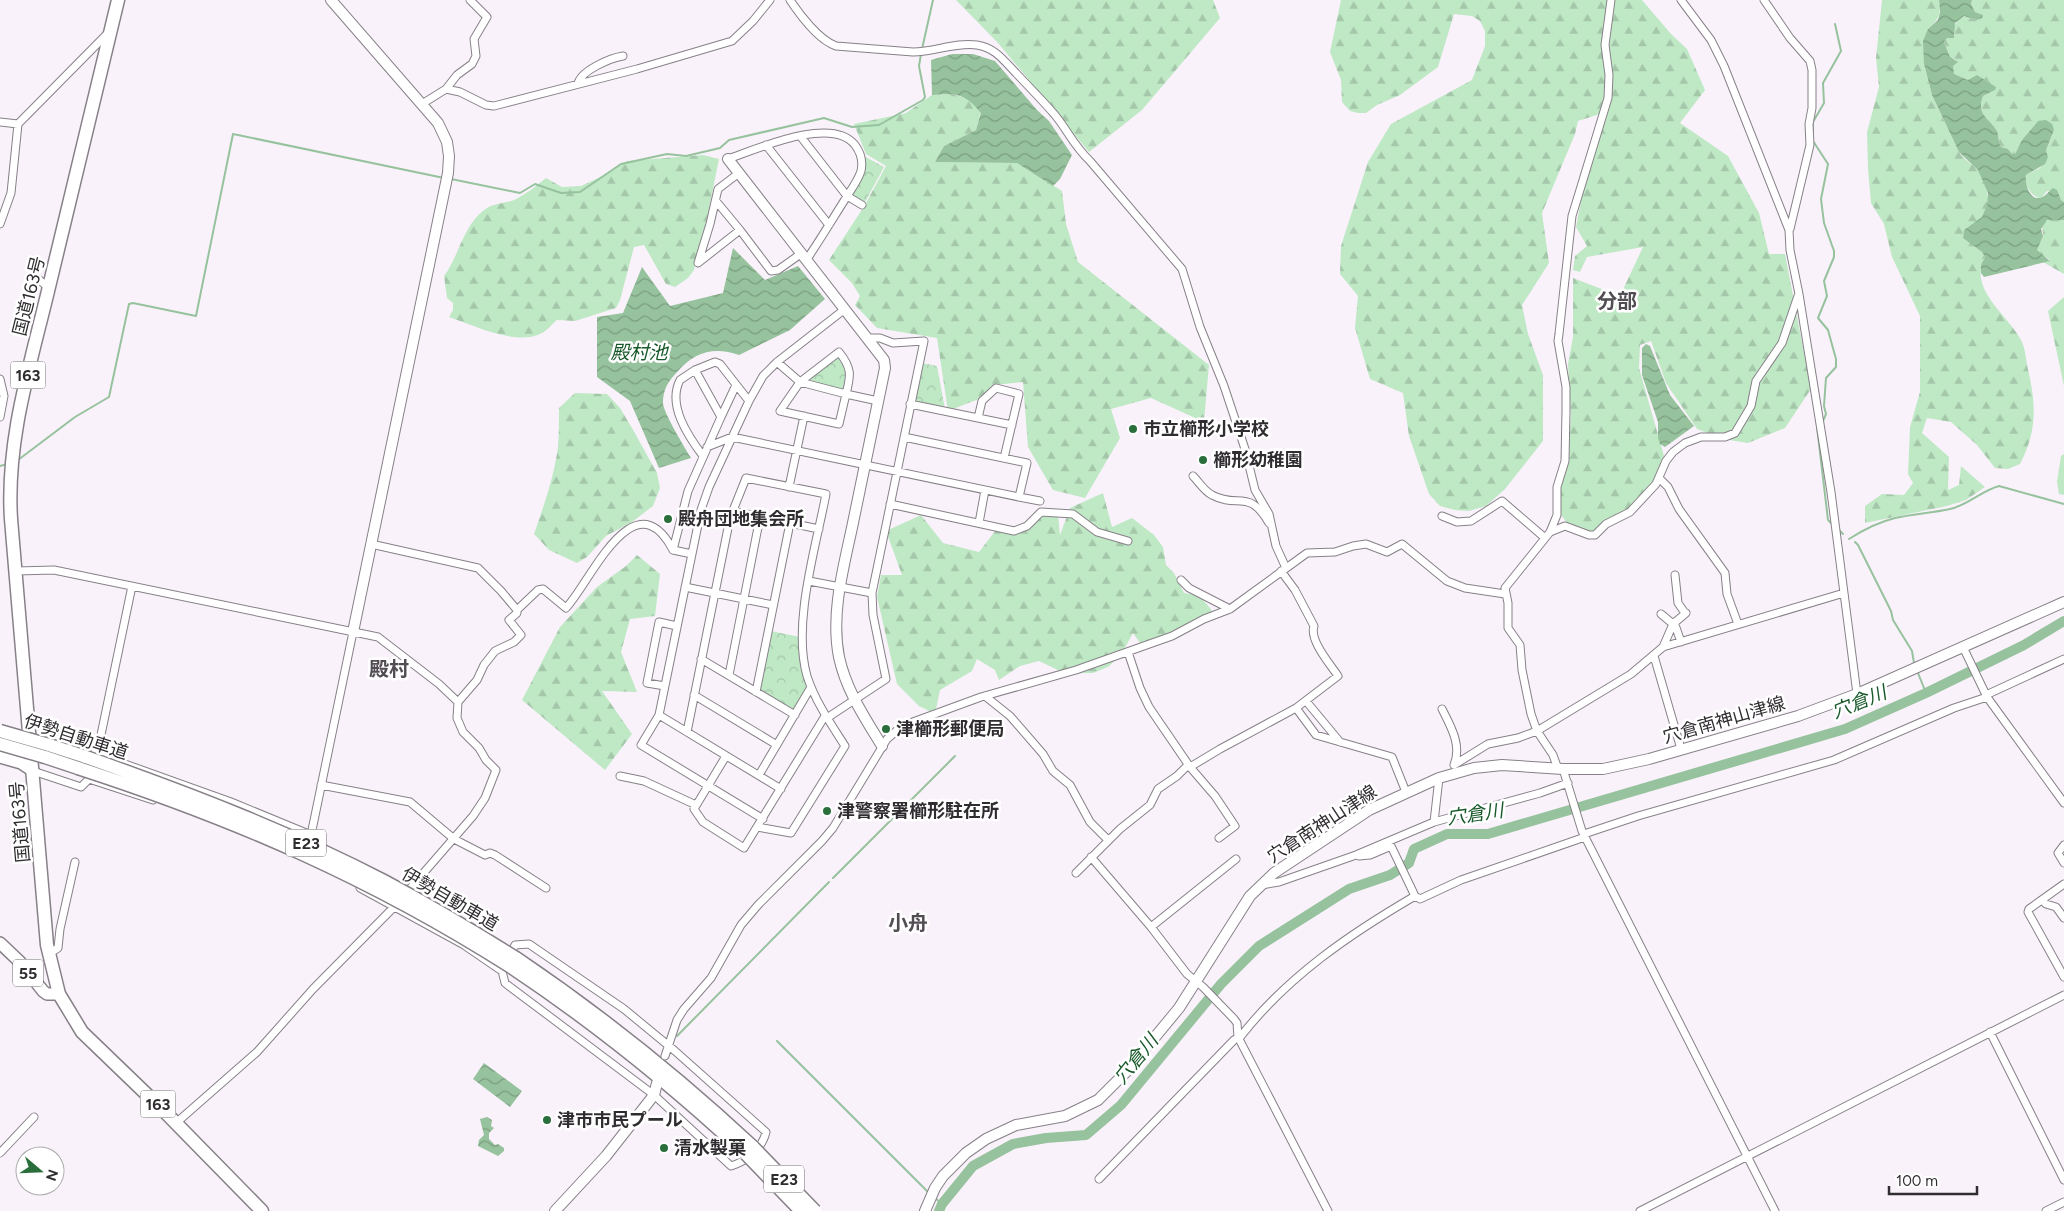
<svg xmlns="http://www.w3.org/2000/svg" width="2064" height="1211" viewBox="0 0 2064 1211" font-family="Figtree,'Noto Sans JP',sans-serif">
<defs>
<pattern id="forest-firs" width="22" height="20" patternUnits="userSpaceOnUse" patternTransform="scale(1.25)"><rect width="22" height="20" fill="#bfe8c5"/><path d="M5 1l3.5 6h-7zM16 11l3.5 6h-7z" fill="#a4c7aa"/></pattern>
<pattern id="park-crowns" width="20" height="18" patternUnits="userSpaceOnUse" patternTransform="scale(1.25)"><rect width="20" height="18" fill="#bfe8c5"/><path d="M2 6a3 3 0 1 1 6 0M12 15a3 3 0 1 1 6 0" fill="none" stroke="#a4c7aa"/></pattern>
<pattern id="water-waves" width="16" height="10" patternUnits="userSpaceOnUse" patternTransform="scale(1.25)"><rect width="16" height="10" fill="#96c29d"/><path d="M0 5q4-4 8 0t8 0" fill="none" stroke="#7b9e80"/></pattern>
</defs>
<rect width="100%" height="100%" fill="#faf2fb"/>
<path fill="url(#forest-firs)" d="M956 0H1213L1220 18 1142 110 1089 152 998 43Z
M1341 0H1642L1671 34 1687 49 1705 90 1680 123 1728 156 1759 213 1769 254H1785L1811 389 1785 428 1748 443 1723 439 1697 429 1666 383 1651 341 1640 345 1639 368 1664 456 1654 482 1629 511 1594 532H1590L1567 523 1561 515 1560 490 1567 465 1571 417 1568 364 1573 337V278L1620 296 1643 247 1587 257 1580 272 1573 270 1575 256 1587 246 1576 227 1584 185 1607 116 1600 114 1578 121 1575 134 1542 213 1549 263 1522 305 1528 334 1543 375V441L1505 489 1486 506 1469 511 1455 510 1440 506 1429 494 1409 436 1403 393 1370 379 1355 328 1358 296 1340 274 1341 246 1368 162 1391 124 1472 80 1485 46V31L1480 21 1472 16 1454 14 1438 67 1400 95 1377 105 1366 113H1358L1350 111 1342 102 1341 80 1330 52Z
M1882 0H1939C1941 15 1939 19 1928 29L1924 64 1932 95 1959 152C1964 160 1973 164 1979 171 1987 184 1992 202 1983 216 1979 221 1970 226 1964 230L1963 238 1982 252 1985 257C1967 290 2009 315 2022 342 2025 349 2026 358 2027 365 2036 403 2038 429 2020 464L2008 469 1995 468 1977 445 1951 422 1927 418 1922 433 1949 457 1948 490 1959 485 1961 466 1985 487 1966 500 1947 506 1865 523V506L1882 494 1904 495 1913 483 1908 474 1910 427 1920 392V316L1892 257 1884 224 1871 203 1868 169 1867 132 1879 87 1876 58Z
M1972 0H2064V202L2061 200 2057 191H2047L2042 197 2039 198C2029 194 2025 185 2026 175L2040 168 2048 157 2046 150 2054 130 2038 121 2022 140 2015 154H2012L2008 149 2001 147C1998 142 1999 136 1997 131 1989 117 1976 117 1983 96L1995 90 1987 81 1968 80 1953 74V66L1956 60 1950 57 1944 42 1946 38 1955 35C1952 25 1956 22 1964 16L1976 20 1982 15 1975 12 1971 4Z
M951 94 969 99 981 112 976 130 944 146 935 162 1017 163 1062 191 1066 224 1078 262 1209 365 1204 422 1151 398 1111 409 1120 438 1085 498 1053 490 1028 447 1023 382 995 385 979 399 948 411 937 338 877 328 855 305 860 296 852 283 829 260 865 205 886 166 866 154 854 124 906 113 932 95Z
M703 155 719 159 705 228 694 270 688 278 675 287 666 284 644 245 634 247 620 300 616 308 575 321 557 320C552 324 548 330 542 333 518 347 473 325 449 317L453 310V303L447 298 444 276C459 256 463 226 484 210 493 203 504 204 514 200 525 195 536 186 546 178L562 187 581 186 607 174 627 161Z
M2054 219 2064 220V274L2043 262 2050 261 2049 259 2039 253 2037 250C2038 245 2040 243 2042 239 2046 228 2035 222 2054 219Z
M2064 297V386L2048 311Z
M575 393 607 394 620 408 632 428 657 473 660 488 653 506 632 522 606 536 587 557 577 563 549 550 534 534C544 505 554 477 558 447 559 434 559 421 559 408Z
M2064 454V495L2059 494 2057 482 2061 456Z
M1103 493 1112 527 1132 518 1154 535 1163 547 1166 565 1174 573 1184 593C1199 594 1206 601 1214 614 1202 625 1172 644 1156 645 1151 646 1145 644 1140 643L1133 633 1121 655 1108 667 1093 673H1064L1039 661 1020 666 999 680 995 670 977 659 972 671 940 690 935 714 919 706 897 684 877 597 881 575H902L886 531 921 515 943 543 979 552 996 530C1002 531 1010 534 1016 534 1031 533 1033 516 1046 514 1049 514 1054 515 1058 515L1060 535 1070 508Z
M637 555 660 574 655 616 630 619 621 652 637 692 602 691 632 734 605 770 522 700 560 627 597 587 626 566Z"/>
<path fill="url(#park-crowns)" d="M864 156 884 167 864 204 852 194 864 168Z
M837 357H839L847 370 845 389 843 390 807 380Z
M922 363 937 366 945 409 914 401Z
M771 631 800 637 808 687 795 709 792 710 761 692 760 689Z"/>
<path fill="url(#water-waves)" d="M1939 0H1972L1971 4 1975 12 1983 15 1982 18 1976 20 1964 16 1955 23 1954 38H1947L1944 42 1950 57 1958 62 1953 66 1954 74 1968 80 1977 75 1996 87 1995 90 1983 96C1976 116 1989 117 1997 131 1999 136 1998 142 2001 147L2008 149 2012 154H2015L2022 140 2038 121 2046 120 2052 124 2054 130 2046 150 2048 157 2045 164 2026 175C2025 182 2028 199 2039 198 2044 198 2049 191 2053 188L2057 190 2061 200 2064 202V220H2047L2041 229 2043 236 2037 250 2050 261 1984 277 1981 273V265L1985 257 1982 252 1963 238 1964 230 1982 217 1987 205 1988 193 1978 170 1959 152 1932 95 1924 64 1923 41 1928 29 1938 20 1940 12Z
M952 54H973L995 61 1037 110 1049 121 1072 155 1060 179 1053 186 1017 163 935 162 944 146 976 130 981 113C965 93 956 93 932 95L931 60Z
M733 248 765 280 798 266 825 299 790 330 739 355C714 346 694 352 677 372 668 382 663 389 663 403 663 412 685 448 691 458L659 468 630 401 597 377V317L623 313 642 267 670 306 723 293Z
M1646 344 1650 346 1670 395 1694 426 1665 447 1660 444 1658 438V422L1642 375V348Z
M484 1063 522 1091 510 1107 473 1079Z
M487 1117 492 1120 491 1126 494 1128 489 1133V1139L495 1145 498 1144 504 1148V1151L498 1156 478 1146 479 1140 484 1135 480 1119Z"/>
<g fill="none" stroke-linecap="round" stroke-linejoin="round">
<path stroke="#96c29d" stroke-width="2" d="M922 49 933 0
M451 179 520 193 535 184 561 193 580 192 621 164 667 154 686 156 720 148 729 140 824 118 852 127 879 125 923 100 925 97 919 66 921 54
M1823 421 1826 414 1824 406 1826 378 1836 367V359L1828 330 1818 318 1827 296 1824 281 1834 257V251L1824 223 1821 199 1828 164 1813 141V122L1824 103 1823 83 1841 51 1835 24
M1817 427 1828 520 1831 523
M18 460 75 417 109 397 129 304 133 303 196 316 233 134 444 178
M0 466 7 464
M1838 529 1843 534
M1849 539C1863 530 1879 522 1895 518 1913 514 1932 513 1950 509 1968 505 1981 491 1999 486L2064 504
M1855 542 1858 545 1891 611 1893 620 1912 651 1914 663
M1918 673 1926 693
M833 878 955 756
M677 1036 829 882
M777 1041 927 1191
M935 1198 942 1204"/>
<path stroke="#96c29d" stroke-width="10" d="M939 1211 942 1204 973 1166 1013 1144 1046 1138 1086 1135 1121 1105 1221 984 1259 946 1349 889 1390 875 1409 863 1414 849 1447 834H1488L1845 729 1926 693 2024 645 2064 621"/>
<g stroke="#878088" stroke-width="9">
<path id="street" d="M790 0C800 15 819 40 836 46L913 52C935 52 955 42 977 45 996 48 1004 61 1016 73 1029 87 1043 101 1055 115 1068 131 1074 146 1090 161L1182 269 1200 327 1224 386 1245 449 1255 490 1269 514 1276 546 1286 568
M1681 0 1711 40 1724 66 1789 230 1790 250 1799 294 1831 492 1857 694
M1764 0 1790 38 1810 61 1812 70V108L1809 124 1810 145 1790 229
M578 84C580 71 610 58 623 56
M446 89 460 92 486 105 494 106 637 69 732 41 753 21 770 0
M422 104 446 89 457 75 472 64 476 56 474 39 487 17 470 0
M0 122 18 124
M801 137 847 196 862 205
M766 145 829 225
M728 159C757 149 832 115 855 145 861 153 863 162 861 171 858 181 850 191 844 201 832 220 820 240 807 259
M739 173 718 189 710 224 698 263 740 230 771 271 778 270 802 253
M716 201 740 230
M0 224 11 193 18 124 109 32
M37 278 49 288
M777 362 800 382 780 411 839 424 846 394 800 382
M0 379 4 396 0 417
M800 382 839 352C852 368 851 375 846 394L878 401
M910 404 1012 425
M721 417 736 385
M978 418 982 401 996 388 1019 394 1004 458
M707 447 732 437 1019 497 1027 463 904 437
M703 456C688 436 667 405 680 380L695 370 715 362 720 364 749 401
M1193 476C1199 482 1204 491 1212 495 1238 509 1249 488 1269 523
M1659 478 1668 487 1679 509 1725 573 1727 594 1738 624
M789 487 804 416
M1019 497 1040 501
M890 504 1014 531 1027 526 1041 512 1073 514 1097 532 1128 541
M732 511 819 529
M1442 516 1457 522 1471 521 1502 501 1545 538
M979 523 985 490
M1550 532 1565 526 1589 535H1595L1606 524 1630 512 1656 484 1666 461 1673 452 1685 443 1701 437H1725L1735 433 1751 406 1756 381 1782 343 1798 296
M371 544 478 568 501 591 517 610
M673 550 688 491 721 417 695 370
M673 550 692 554
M16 571 54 570 378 637 439 684 458 702
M1675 575 1678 603 1685 613
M1181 580 1189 588 1230 609
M809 581 872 593
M685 587 773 605
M1661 614 1673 624
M1674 622 1681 642
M1663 647 1673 624 1686 613
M1963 647 1987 697 2064 803
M1128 652 1140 688 1149 707 1190 767 1215 796 1235 826 1219 838
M1654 656 1681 749
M701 659 795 715
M729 675 760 517
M665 686 647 683 659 622 677 626
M756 692 790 523
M694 695 777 745
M1986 695 2064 659
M985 696 1010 716 1043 754 1053 771 1070 785 1090 822 1108 840
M1306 701 1340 742
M1296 708 1316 735 1392 757 1406 792
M1442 709C1451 727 1462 745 1454 765
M659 715 781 789
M827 718 886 679 873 615 872 593 924 341 893 343 880 338H868
M29 722 87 740 92 743 97 754 231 802 311 835 353 632
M687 732 730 518 746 478 826 494C816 547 792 624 807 676 815 701 831 724 845 746L791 833 757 827
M726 756 694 809 703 822 744 848 825 716
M1454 765 1488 744 1518 738 1537 731 1631 674 1663 647 1844 593
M1558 769 1553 755 1537 731 1531 714 1522 670 1520 645 1508 628V603L1505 588 1550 532 1557 515V487L1565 461 1566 411V387L1558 341 1559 334 1572 216 1608 98 1609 75 1605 45 1611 0
M1563 769 1582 831 1775 1211
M33 771 81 787 89 779 97 754 132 586
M759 775 811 687
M620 776 644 781 696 805
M89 779 153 800
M321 785 410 802 454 839 485 855 490 853 495 855 546 888
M763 819 641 745 659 715 701 510 709 487 749 401 763 376 777 362 845 309
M1434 822 1439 778
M1584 834 1638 816 1834 760 1954 708 1987 697
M2064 845 2058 853 2064 863
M1359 856 1370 855 1391 846 1415 896 1420 899 1461 880 1585 837
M1091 857 1151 927 1187 974 1203 987 1234 1019 1237 1023 1238 1037 1328 1211
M1076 873 1120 829 1150 805 1158 789 1177 776 1186 767H1190L1220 749 1296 708 1338 676C1330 664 1309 640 1314 626L1295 590 1281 571
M2064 884 2029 909 2028 912 2064 977
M1261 885 1279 882 1356 855 1434 822 1540 793 1568 783
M360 888 464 945 502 971
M2042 900 2046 904 2056 907 2064 918
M1151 927 1236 859
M529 944 624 1009 675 1051 766 1132C762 1149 747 1161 731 1166L654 1095 505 983 502 971 515 945Z
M49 954 58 948 60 929 75 862
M1990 1032 2064 1180
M665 1056 677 1020 684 1009 711 978 741 925 758 905 822 841 833 828 887 739 902 726 981 697 1076 670 1172 636 1204 619 1230 609 1307 553 1335 552 1353 546 1366 544 1387 552 1402 544 1447 581 1465 588 1505 594
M176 1123 257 1052 313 989 394 907 473 816 485 798 496 770 486 760 479 748 463 732 457 718 458 702 477 680 484 665 495 651 514 642 521 635 509 620 517 613V610L538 590 543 589 566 608C590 583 634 476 673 550
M0 1153 34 1117
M1099 1179 1234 1040 1241 1036C1288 976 1350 934 1415 896
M1640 1211 2064 995
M2046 1211 2064 1202"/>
</g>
<g stroke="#878088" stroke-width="12">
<path id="secondary" d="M331 0 438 123 447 142 449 156 448 173 353 632
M728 159 884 360 885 368C875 418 864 468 854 518 845 563 830 611 839 657 846 690 865 718 882 746
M555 1211 606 1156 654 1095 657 1083
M925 1211 935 1188 943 1176 966 1153 986 1139 1016 1125 1065 1116 1098 1100 1127 1071 1179 1008 1250 896 1274 873 1369 810 1439 778 1474 768 1502 765 1563 769H1603L1649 759 1798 716 1857 694 2064 602"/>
</g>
<g stroke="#878088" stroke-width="14">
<path id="primary" d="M0 757 21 763 33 771
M0 943 20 962 43 991 47 994H59"/>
</g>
<g stroke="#878088" stroke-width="15">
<path id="highway" d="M118 0C95 97 71 194 48 291 30 366 6 441 11 519L47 945 59 994 82 1032 164 1111 262 1211
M49 745 83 756
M45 757 78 768
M516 958C602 1016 677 1076 753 1147
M511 967C595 1023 672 1085 746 1154"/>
</g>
<use href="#street" stroke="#fff" stroke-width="7"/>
<use href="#secondary" stroke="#fff" stroke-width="10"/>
<use href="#primary" stroke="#fff" stroke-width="11"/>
<use href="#highway" stroke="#fff" stroke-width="12"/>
<g stroke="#878088" stroke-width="15" stroke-linecap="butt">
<path id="highway-bridge" d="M0 731 49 745
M0 744 45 757
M83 756C185 792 288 831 384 881 429 905 473 931 516 958
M78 768C235 819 371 878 511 967
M753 1147 815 1211
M746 1154 801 1211"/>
</g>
<use href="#highway-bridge" stroke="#fff" stroke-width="12"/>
</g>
<g fill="#2a6f3b" stroke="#fff" stroke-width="2">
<circle cx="1133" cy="429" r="5"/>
<circle cx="1203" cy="460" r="5"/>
<circle cx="668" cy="519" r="5"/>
<circle cx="886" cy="729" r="5"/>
<circle cx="827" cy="811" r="5"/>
<circle cx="547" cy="1120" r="5"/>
<circle cx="664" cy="1148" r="5"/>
</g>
<g text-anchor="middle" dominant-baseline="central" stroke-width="5" stroke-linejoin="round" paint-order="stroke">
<g fill="#fff" stroke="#6e6c6e" stroke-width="1">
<rect x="10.5" y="361.5" width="35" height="27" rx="4"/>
<rect x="286" y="829.5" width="40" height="27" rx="4"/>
<rect x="13" y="959.5" width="30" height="27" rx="4"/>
<rect x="140.5" y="1090.5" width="35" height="27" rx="4"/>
<rect x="764" y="1165.5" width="40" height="27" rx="4"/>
</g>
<g font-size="16" font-weight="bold" fill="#302d30">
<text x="28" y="375">163</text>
<text x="306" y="843">E23</text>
<text x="28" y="973">55</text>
<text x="158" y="1104">163</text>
<text x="784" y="1179">E23</text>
</g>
<g font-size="18" fill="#302d30" stroke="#fff">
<text transform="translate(29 296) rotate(-76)">国道163号</text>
<text transform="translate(1724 720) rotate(-16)">穴倉南神山津線</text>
<text transform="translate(76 737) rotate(18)">伊勢自動車道</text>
<text transform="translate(20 822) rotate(-95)">国道163号</text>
<text transform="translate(1322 824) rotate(-33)">穴倉南神山津線</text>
<text transform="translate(450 899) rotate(30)">伊勢自動車道</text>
</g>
<g font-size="18" font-weight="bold" fill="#302d30" stroke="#fff" text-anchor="start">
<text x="1143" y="429">市立櫛形小学校</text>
<text x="1213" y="460">櫛形幼稚園</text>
<text x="678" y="519">殿舟団地集会所</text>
<text x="896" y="729">津櫛形郵便局</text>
<text x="837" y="811">津警察署櫛形駐在所</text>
<text x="557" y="1120">津市市民プール</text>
<text x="674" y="1148">清水製菓</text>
</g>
<g font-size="19" font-style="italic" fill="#18592a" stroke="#fff">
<text x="639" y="352">殿村池</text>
<text transform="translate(1859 702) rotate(-22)">穴倉川</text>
<text transform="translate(1475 814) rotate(-8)">穴倉川</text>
<text transform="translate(1136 1059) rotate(-51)">穴倉川</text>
</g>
<g font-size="20" font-weight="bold" fill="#524c53" stroke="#fff">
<text x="1617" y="301">分部</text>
<text x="389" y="669">殿村</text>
<text x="908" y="923">小舟</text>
</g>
</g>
<g transform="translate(40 1171) rotate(109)"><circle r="24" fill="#ffffff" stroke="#acabac"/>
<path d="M0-4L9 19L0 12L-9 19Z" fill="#2a6f3b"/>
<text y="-8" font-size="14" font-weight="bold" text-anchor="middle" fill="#302d30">N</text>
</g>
<path d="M1889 1186v8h88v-8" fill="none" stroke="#302d30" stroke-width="2.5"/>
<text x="1896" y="1186" font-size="15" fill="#302d30" stroke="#ffffff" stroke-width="4" paint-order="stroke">100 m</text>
</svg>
